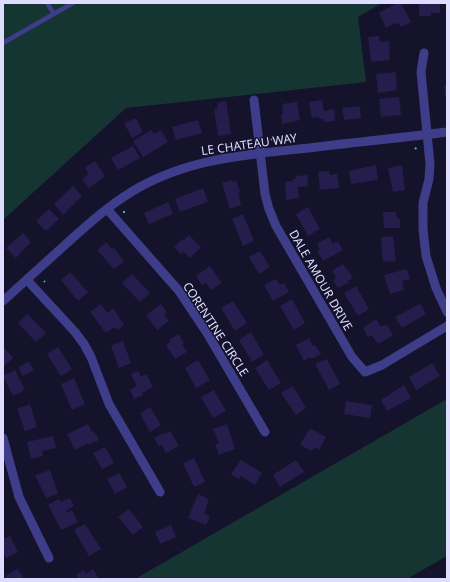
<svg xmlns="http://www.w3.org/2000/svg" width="450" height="582" viewBox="0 0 450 582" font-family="'Noto Sans',sans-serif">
<rect width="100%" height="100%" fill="#15122b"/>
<path fill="#153533" d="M3 3H382L358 17 366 82 126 108 3 220Z
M447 399V556L407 579H135Z"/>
<path fill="#251e4c" d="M397 3H401L411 22 401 27 399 23 395 24V23L386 28 379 13Z
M419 3H440V13H431V16H419Z
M379 36 380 42 389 41 390 51H389L390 60 371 62 368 37Z
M396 72 397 90 378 93 376 74Z
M447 85V96H445L444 86Z
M399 97 401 115 381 117 379 99Z
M322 100 324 111 334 109 335 121 324 122 323 119H319V117L312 118 309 102Z
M226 101 231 134 218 136 214 109 218 108 217 103Z
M297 102 300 120 282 124 281 114H283L282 104Z
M360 106 361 118 344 120 342 108Z
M136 118 143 132 132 138 124 123Z
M198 120 202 133 176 140 172 127Z
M151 130 154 134 161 130 168 142 143 157 133 141Z
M133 146 140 158 118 170 111 158Z
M95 161 105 176 89 188 82 179 89 174 85 168Z
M376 165 378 180 351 184 349 171Z
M402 165 405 190 393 192 388 168Z
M329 171 330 175 337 174 339 188 320 190 318 172Z
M307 175 308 186 298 187 299 198 286 200 285 182 293 181V179H297L296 176Z
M232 180V182L236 181 240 192 238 193 240 196 239 197 241 205 230 209 222 183Z
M73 186 82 196 63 215 54 204Z
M203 188 208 202 180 212 175 199Z
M168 202 173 214 149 224 144 213Z
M308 207 320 229 308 236 296 214Z
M49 209 59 219 46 231 36 221Z
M383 212H396L397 219H400V228H384Z
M243 214 254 241 243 246 232 219Z
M23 233 31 242 16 258 6 248Z
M189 235 201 247 190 258 184 252 181 254 174 247 182 239 184 240Z
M393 236 396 261 383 262 381 237Z
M329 237 333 244 338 241 343 250 323 261 317 251 320 250 317 244Z
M106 242 112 249 114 248 124 261 114 269 97 250Z
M260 251 270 267 259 274 249 257Z
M343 264 353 278 348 281 349 283 338 288 333 280 336 278 332 270Z
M210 266 222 283 211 290 206 283 202 285 196 276Z
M407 269 410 279 402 281 404 290 390 294 384 275Z
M70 272 88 292 78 301 61 280Z
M132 274 150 293 140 302 122 283Z
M276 279 280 285 284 283 289 292 273 301 264 285Z
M356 286 369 309 358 316 344 293Z
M292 299 305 323 294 330 280 306Z
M233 301 247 323 235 331 221 308Z
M101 304 107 313 113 308 124 325 118 330 115 327 106 333 90 312Z
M161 304 167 313 164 315 169 321 157 330 146 315Z
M420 304 426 314 402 328 395 317Z
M27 314 46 333 36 342 18 323Z
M376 319 381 327 386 324 393 335 378 344 371 335 368 337 363 328Z
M251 332 264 355 252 362 239 340Z
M179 334 184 343 182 344 187 352 175 359 166 345 170 342 169 340Z
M309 338 313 346 315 345 321 354 311 359 310 357 304 361 296 345Z
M123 341 131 363 119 368 111 346Z
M3 346 13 358 3 367Z
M58 347 72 369 61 376 47 354Z
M327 359 340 384 329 390 315 364Z
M198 360 210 380 196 388 185 368Z
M267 360 281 383 269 390 255 368Z
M29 362 34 370 23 376 18 367Z
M432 363 440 376 416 390 409 377Z
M15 370 25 390 13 396 3 376Z
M138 371 141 377 146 374 153 387 142 393 143 395 134 399 130 390 137 386 131 374Z
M74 378 85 404 72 410 61 384Z
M404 385 411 398 387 411 381 400Z
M293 386 306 408 296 415 281 393Z
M214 390 226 411 213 418 201 397Z
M346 401 372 405 370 418 344 414Z
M30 404 37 427 25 431 17 409Z
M150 407 161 425 150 432 140 414Z
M88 424 92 432 94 431 99 440 89 445 88 443 75 450 67 434Z
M227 424 235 449 219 455 215 444 219 443 213 429Z
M310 428 326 437 319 450 314 447 312 451 300 445Z
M170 431 179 446 166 453 162 445 159 447 154 438 164 433 165 434Z
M53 436 56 448 42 451 43 456 31 459 27 442Z
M105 447 114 463 102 469 93 453Z
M194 458 205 482 194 487 183 463Z
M241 460 262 473 255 485 241 476 239 479 231 474Z
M296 460 304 472 280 487 273 475Z
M50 470 58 494 46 498 35 475Z
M119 473 127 487 115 494 107 479Z
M198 494 209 499 204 514 210 516 206 525 188 518Z
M70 498 74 506 66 511 67 513 72 510 78 522 61 530 48 505 59 499 61 502Z
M129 509 143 527 133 535 118 517Z
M85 524 101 549 89 556 74 530Z
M171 525 176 537 160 544 155 532Z
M10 536 18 552 6 558 3 552V539Z
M18 569 24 579H7L5 576Z
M93 569 99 579H79L76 575 84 570 86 574Z"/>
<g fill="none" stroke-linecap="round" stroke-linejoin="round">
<path stroke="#32bcaf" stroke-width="2" stroke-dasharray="2 3" stroke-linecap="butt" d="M271 140 273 138
M245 142 248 144
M415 149 417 147
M123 212H125
M44 281 45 282"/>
<path stroke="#3d3d89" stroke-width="4.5" d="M47 3 54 14
M3 43 73 3"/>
<path stroke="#3d3d89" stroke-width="9" d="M424 53 421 72 430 164 429 179 423 203V229L426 256 436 288 447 312
M254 100 265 194 269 209 276 226 352 357 365 372 382 365 447 326
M107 209 179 291 207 333 265 432
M27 280 75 332 84 344 91 357 109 404 160 492
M3 301C24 282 45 263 66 244 84 228 102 211 122 198 179 159 242 155 309 148 355 142 401 138 447 132
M3 438 19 497 49 558"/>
</g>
<g text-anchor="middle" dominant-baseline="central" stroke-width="3" stroke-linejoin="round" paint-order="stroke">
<g font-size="12" fill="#dfdcff" stroke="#15122b">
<text transform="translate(249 144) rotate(-8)">LE CHATEAU WAY</text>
<text transform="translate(321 280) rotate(60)">DALE AMOUR DRIVE</text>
<text transform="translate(216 329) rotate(57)">CORENTINE CIRCLE</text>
</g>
</g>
<rect width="450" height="582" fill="none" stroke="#dfdcff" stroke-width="8"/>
</svg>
